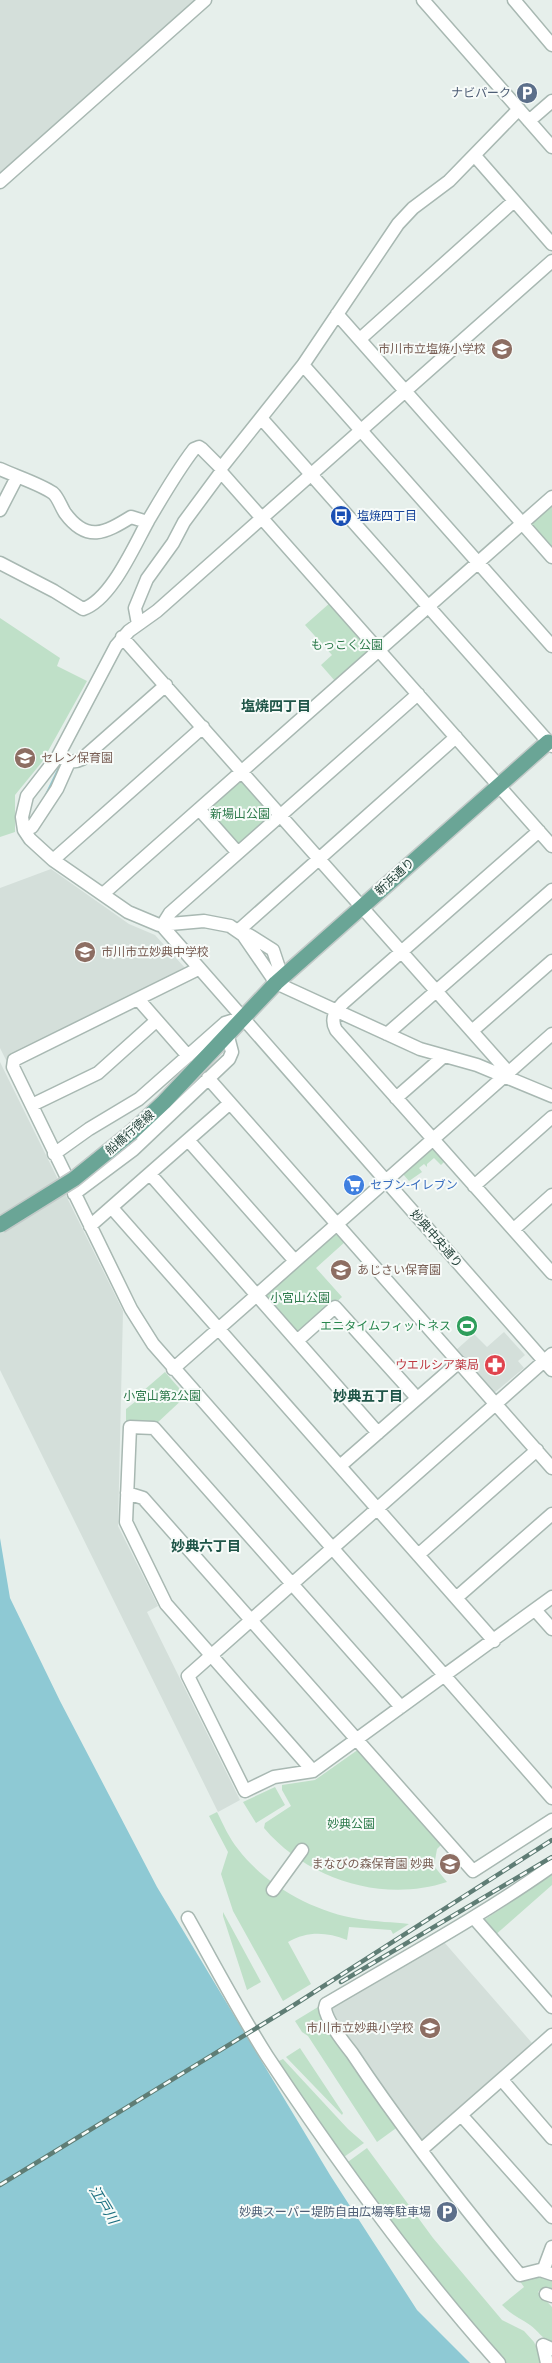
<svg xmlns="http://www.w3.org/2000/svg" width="552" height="2363" viewBox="0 0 552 2363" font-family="'Source Sans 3','Noto Sans JP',sans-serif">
<rect width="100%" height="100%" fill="#e6efeb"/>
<path fill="#d4dfda" d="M0 0H195L0 177Z
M51 869 129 924 155 935 186 969V972L6 1060 0 1048V888Z
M0 1062 123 1311 118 1526 158 1606 147 1612 240 1800 218 1812 0 1370Z
M504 1332 525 1355 518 1361 524 1368 494 1393 455 1351 474 1334 487 1347Z
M444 1942 532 2043 423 2142 419 2141 355 2052 331 2013 332 2007Z"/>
<path fill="#bfe0c8" d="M552 504V551L531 527 532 521Z
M331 602 371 650 335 681 321 665 332 655 305 625Z
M0 618 60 658 57 666 87 681 42 762 15 795V832L0 837Z
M240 779 274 813 240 848 206 809Z
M432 1147 445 1161 441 1165 434 1158 427 1164V1167L424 1164 419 1168 422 1172 409 1181 402 1173Z
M338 1232 346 1241 316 1268 342 1297 299 1335 295 1334 264 1294 333 1233Z
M165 1372 186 1396 156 1424 126 1423V1409L145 1394 143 1391Z
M359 1749 443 1843 437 1849 434 1866 447 1882C383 1903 308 1880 264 1828L265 1823 291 1806 282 1790V1785L315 1780Z
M275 1787 285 1805 256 1823 243 1802Z
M217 1812C223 1824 229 1838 238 1849 265 1885 314 1912 359 1919 376 1922 393 1922 409 1924L393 1934 391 1930 349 1927 347 1940C326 1932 308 1931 288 1942L311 1984 283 2001 233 1911 221 1874 228 1852 209 1816Z
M552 1875V1885L494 1936 484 1920Z
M223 1912 261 1982 247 1990 223 1916Z
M318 2007 344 2049 399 2126 377 2142 308 2036 302 2032 295 2021Z
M300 2048 343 2113 342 2115 286 2057Z
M283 2059 348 2129 364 2143 341 2159 277 2062Z
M367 2148 433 2238 502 2320 524 2331 534 2342 544 2363H505L483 2339 345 2164Z
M539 2274 552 2279V2292L541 2289 538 2292 552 2307V2344C543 2339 538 2331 530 2325 520 2318 510 2314 502 2305L524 2287 519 2280Z"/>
<path fill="#8ec9d4" d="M0 1538 10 1598 60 1701 157 1887 330 2175 417 2310 470 2363H0Z"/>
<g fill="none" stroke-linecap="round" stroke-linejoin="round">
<path stroke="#8ec9d4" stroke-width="2.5" d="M46 795 62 762"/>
<g stroke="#a8b8b2" stroke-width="15">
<path id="minor" d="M423 0 552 147
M514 0 552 45
M529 121 552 101
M475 156 552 244
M0 182 205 0
M552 261 157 611 129 631 116 646 58 756 27 796 22 817 24 830 30 839 53 860 128 912 159 925 204 921 230 926 243 935 276 983 420 1049 477 1065 552 1096
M337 314 552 557
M360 339 514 201
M303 365 552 646
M261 418 552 746
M0 469C15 476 40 484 53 493 58 497 61 507 65 513 87 543 105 533 131 517L147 522
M221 472 552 846
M0 510 17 477
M0 563 54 591 83 609C111 600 134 546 148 521 162 497 177 471 194 449L199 447 202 449 221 468
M138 624 135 608 147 579 173 543 184 522 221 472V468L303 365 398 224 413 208 449 181 519 109
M122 637 509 1073
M418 694 170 913 165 921 164 928 552 1370
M58 756C67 761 72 764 82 759L166 685
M199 809 238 853
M32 827 57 789 69 762
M539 831 343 1003C335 1012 330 1019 336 1030L552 1273
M53 860 203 727
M103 894 552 497
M239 930 456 737
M243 935H249L273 950 279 968
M198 969 14 1060 13 1067 131 1309 153 1344 552 1798
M138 999 188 1056
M472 1031 552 961
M387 1034 552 890
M208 1078 552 1468
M396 1098 444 1056
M32 1105 98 1073 156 1021
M188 1140 295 1261
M54 1154 89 1129 139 1099 225 1023 241 1018
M150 1174 378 1433
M474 1186 552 1117
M74 1194 133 1150 229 1059 232 1052 227 1033
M112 1208 494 1641
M90 1226 230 1103
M514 1229 552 1195
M297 1341 335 1307 417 1398
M552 1354 188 1676 245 1791 274 1777 313 1771 552 1597
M173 1369 552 1034
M340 1466 459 1362
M127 1493 143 1498 473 1871 552 1820
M418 1555 537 1450
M456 1598 552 1514
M536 1611 552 1629
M313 1771 166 1604 126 1522 130 1427 154 1428 401 1707
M552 1866C480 1917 402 1959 326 2004L325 2008C326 2020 344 2043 352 2053 403 2130 461 2204 520 2275L540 2270 552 2274
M273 1890 302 1850
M188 1918C214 1964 239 2012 267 2056 338 2163 413 2267 499 2363
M475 1919 552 2007
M502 2080 552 2138
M462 2116 552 2217
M421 2150 552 2035
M543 2271 552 2247
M546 2294 552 2296
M547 2363 543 2345 552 2349"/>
</g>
<g stroke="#c2cac8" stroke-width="18">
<path id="major" d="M132 1132 164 1102 276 983 548 742"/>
</g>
<use href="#minor" stroke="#fff" stroke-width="12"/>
<use href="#major" stroke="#6aa596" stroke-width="15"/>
<g stroke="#5f7d75" stroke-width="4.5">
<path id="rail" d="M341 1982 552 1857
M0 2185 294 2005 552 1840"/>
</g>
<use href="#rail" stroke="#f7fbf9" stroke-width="2.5" stroke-dasharray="8" stroke-linecap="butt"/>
<g stroke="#c2cac8" stroke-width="18" stroke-linecap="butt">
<path id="major-bridge" d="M0 1225 74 1179 132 1132"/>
</g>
<use href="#major-bridge" stroke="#6aa596" stroke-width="15"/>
</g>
<defs>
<g id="parking-disc" transform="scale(1.125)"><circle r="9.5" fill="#5c6f8a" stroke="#f7fbf9"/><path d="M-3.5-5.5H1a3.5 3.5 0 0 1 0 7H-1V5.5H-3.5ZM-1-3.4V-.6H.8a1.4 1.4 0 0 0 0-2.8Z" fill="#fff"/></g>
<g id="school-disc" transform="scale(1.125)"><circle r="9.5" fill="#8d6e63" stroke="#f7fbf9"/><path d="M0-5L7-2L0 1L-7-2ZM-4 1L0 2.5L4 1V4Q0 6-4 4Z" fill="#fff"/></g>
<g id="bus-disc" transform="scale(1.125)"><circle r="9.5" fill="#1a4fb4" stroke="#f7fbf9"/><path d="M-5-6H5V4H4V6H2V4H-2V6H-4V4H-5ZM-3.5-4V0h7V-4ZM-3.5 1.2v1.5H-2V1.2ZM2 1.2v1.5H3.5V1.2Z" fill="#fff"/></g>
<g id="supermarket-disc" transform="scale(1.125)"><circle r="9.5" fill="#3f7fe0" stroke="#f7fbf9"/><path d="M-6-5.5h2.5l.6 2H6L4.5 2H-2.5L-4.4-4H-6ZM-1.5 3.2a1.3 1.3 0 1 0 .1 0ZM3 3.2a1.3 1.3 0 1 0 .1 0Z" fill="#fff"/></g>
<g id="stadium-disc" transform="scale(1.125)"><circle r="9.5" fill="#2e9e5b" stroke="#f7fbf9"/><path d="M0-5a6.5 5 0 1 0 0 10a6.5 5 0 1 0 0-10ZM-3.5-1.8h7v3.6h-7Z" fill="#fff"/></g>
<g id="pharmacy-disc" transform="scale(1.125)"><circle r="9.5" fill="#e0444e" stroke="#f7fbf9"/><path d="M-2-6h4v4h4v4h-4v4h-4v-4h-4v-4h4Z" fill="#fff"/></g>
</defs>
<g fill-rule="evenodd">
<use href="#parking-disc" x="527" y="93"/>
<use href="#school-disc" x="502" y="349"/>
<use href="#bus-disc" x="341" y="516"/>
<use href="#school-disc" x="25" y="758"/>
<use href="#school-disc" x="85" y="952"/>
<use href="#supermarket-disc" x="354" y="1185"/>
<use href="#school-disc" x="341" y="1270"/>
<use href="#stadium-disc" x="467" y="1326"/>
<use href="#pharmacy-disc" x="495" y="1365"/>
<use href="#school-disc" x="450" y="1864"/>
<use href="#school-disc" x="430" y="2028"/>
<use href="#parking-disc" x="447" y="2212"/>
</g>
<g text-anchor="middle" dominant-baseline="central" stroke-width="4" stroke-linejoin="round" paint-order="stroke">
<g font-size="12" fill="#4e5e75" stroke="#f7fbf9" text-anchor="end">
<text x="511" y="93">ナビパーク</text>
<text x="431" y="2212">妙典スーパー堤防自由広場等駐車場</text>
</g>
<g font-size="12" fill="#785e54" stroke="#f7fbf9" text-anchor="end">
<text x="486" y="349">市川市立塩焼小学校</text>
<text x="41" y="758" text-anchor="start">セレン保育園</text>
<text x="101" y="952" text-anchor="start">市川市立妙典中学校</text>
<text x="357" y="1270" text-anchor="start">あじさい保育園</text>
<text x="434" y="1864">まなびの森保育園 妙典</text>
<text x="414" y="2028">市川市立妙典小学校</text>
</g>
<g font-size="12" fill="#164399" stroke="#f7fbf9" text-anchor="start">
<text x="357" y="516">塩焼四丁目</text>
</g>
<g font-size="12" fill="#2d7a4b" stroke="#f7fbf9">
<text x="347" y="645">もっこく公園</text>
<text x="240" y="814">新場山公園</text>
<text x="300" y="1298">小宮山公園</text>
<text x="162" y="1396">小宮山第2公園</text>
<text x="351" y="1824">妙典公園</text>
</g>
<g font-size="12" fill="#24423a" stroke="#f7fbf9">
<text transform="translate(395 877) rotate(-42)">新浜通り</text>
<text transform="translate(130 1133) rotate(-41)">船橋行徳線</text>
<text transform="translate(436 1239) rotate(49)">妙典中央通り</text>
</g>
<g font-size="12" fill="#366cbe" stroke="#f7fbf9" text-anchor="start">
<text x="370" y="1185">セブン-イレブン</text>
</g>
<g font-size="12" fill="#27864d" stroke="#f7fbf9" text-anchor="end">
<text x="451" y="1326">エニタイムフィットネス</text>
</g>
<g font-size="12" fill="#be3a42" stroke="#f7fbf9" text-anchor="end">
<text x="479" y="1365">ウエルシア薬局</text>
</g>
<g font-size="14" font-weight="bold" fill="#1f5548" stroke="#f7fbf9">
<text x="276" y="707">塩焼四丁目</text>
<text x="368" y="1397">妙典五丁目</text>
<text x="206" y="1547">妙典六丁目</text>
</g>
<g font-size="14" font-style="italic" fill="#1c6f80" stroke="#f7fbf9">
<text transform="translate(103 2205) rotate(59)">江戸川</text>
</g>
</g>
</svg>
